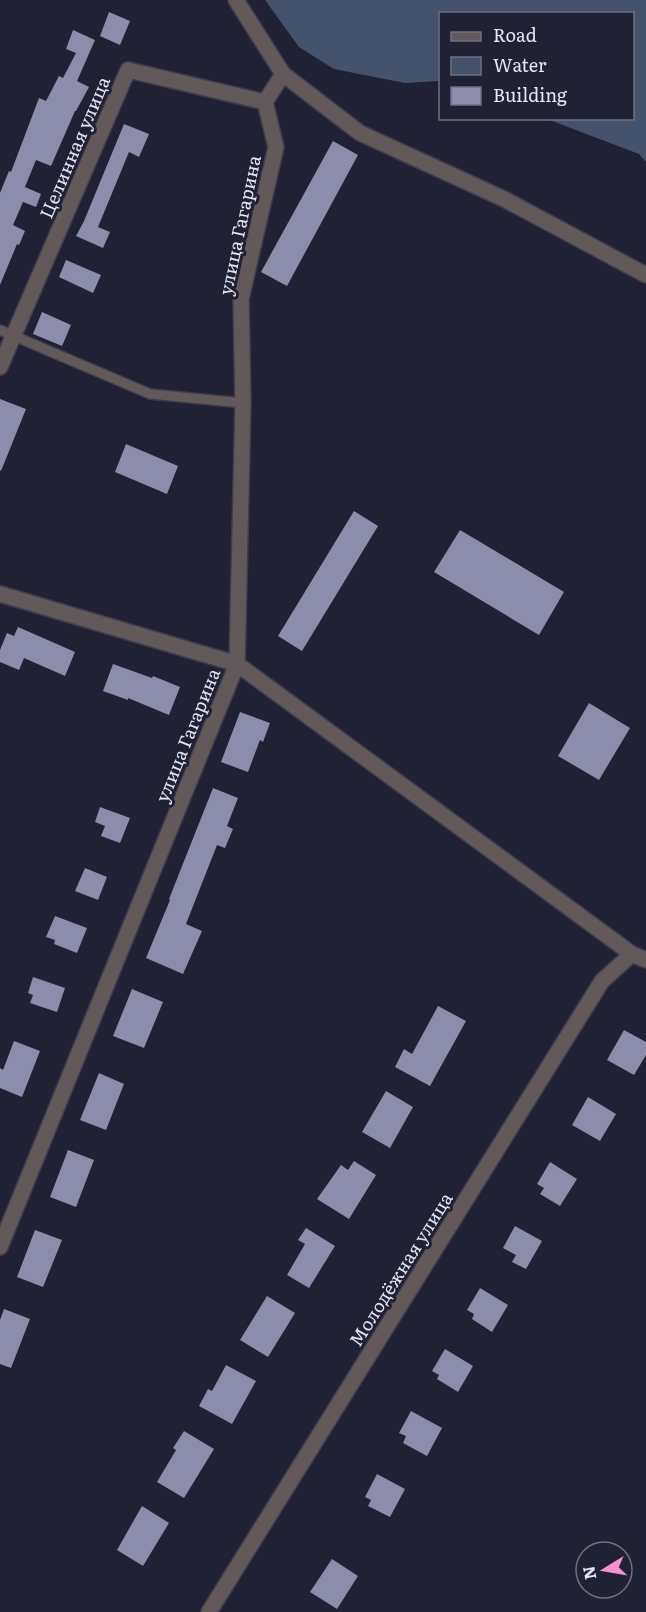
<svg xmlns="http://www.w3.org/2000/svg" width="646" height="1612" viewBox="0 0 646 1612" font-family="Literata,serif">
<rect width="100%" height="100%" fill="#202133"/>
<path fill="#45526b" d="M265 0H646V162L639 154 547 119 632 118V14H440V81L405 83 334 69 299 47Z"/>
<path fill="#8b8dab" d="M109 12 130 21 120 45 100 36Z
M73 30 95 40 77 81 89 87 76 111H75L51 166 36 160 25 187 41 194 36 207 23 202 13 225 25 231 19 245 17 244 0 285V193L9 171 11 172 39 98 46 101 59 76 63 78 76 53 66 49Z
M124 124 149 134 139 157 129 152 98 227 110 232 103 248 76 236 84 221Z
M333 141 358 155 287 286 261 272Z
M66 260 101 275 93 293 59 277Z
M42 312 71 325 62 346 33 334Z
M0 399 26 409 1 471 0 470Z
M126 444 178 466 167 494 115 472Z
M354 511 378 526 302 651 278 636Z
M460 530 564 592 539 635 434 572Z
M18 627 75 652 65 676 24 658 19 670 0 662V650L7 633 14 636Z
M113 664 152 678 153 676 180 687 169 715 128 698V700L103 691Z
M589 703 630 728 599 780 558 756Z
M240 712 270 723 263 742 260 740 248 772 221 762Z
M213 788 238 798 227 826 233 829 225 848 217 845 186 924 202 931 183 974 146 958 170 900 169 899Z
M100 807 130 818 120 843 101 836 105 826 95 822Z
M85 868 107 877 98 900 75 891Z
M55 916 87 928 77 953 54 944 55 940 46 937Z
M33 977 65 988 57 1012 30 1003 33 995 28 993Z
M132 989 163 1002 144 1048 113 1036Z
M438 1006 466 1021 430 1086 395 1067 404 1049 412 1054Z
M624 1030 646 1042V1055L634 1075 607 1060Z
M14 1041 40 1051 22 1097 0 1088V1068L3 1070Z
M99 1073 124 1084 106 1130 80 1120Z
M386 1091 413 1107 390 1148 362 1132Z
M588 1097 616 1114 600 1141 572 1125Z
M68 1150 94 1160 76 1207 50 1197Z
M354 1161 376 1175 349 1219 317 1199 341 1165 348 1170Z
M550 1162 577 1179 560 1206 540 1194 544 1188 537 1184Z
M515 1226 542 1241 526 1269 512 1262 516 1255 503 1248Z
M306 1228 335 1246 309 1288 287 1275 305 1244 298 1240Z
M35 1230 62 1240 43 1287 17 1277Z
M480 1288 508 1305 492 1332 472 1319 474 1314 467 1310Z
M267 1296 295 1313 268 1357 240 1340Z
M4 1309 30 1319 11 1368 0 1364V1320Z
M445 1349 473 1366 458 1392 437 1379 439 1375 432 1371Z
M226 1365 256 1381 232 1424 199 1406 208 1389 212 1391Z
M411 1411 442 1428 427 1456 403 1443 406 1436 399 1433Z
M184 1431 214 1449 184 1498 157 1482 176 1450 173 1448Z
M377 1474 405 1489 390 1517 368 1506 371 1500 365 1497Z
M142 1506 169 1523 143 1566 117 1550Z
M332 1559 358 1576 337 1609 310 1592Z"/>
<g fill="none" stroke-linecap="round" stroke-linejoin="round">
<g stroke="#3c3d4e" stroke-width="12">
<path id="lane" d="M0 330 150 394 243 403"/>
</g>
<g stroke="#3c3d4e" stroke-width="18">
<path id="street" d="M236 0 283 74 360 133 504 199 646 275
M265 102 283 74
M0 367 128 70 265 102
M0 594 237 664 632 954 646 960
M0 1247 237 664 243 403 241 299 276 147 265 102
M209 1612 602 981 632 954"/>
</g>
<use href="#lane" stroke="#64595a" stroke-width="9"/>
<use href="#street" stroke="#64595a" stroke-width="15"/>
</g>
<g text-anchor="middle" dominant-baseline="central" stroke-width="6" stroke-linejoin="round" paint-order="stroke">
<g font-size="18" fill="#e5e6f3" stroke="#202133">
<text transform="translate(74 147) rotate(-67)">Целинная улица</text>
<text transform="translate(239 225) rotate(-78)">улица Гагарина</text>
<text transform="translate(187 735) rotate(-68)">улица Гагарина</text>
<text transform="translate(400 1269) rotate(-58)">Молодёжная улица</text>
</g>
</g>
<rect x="439" y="12" width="195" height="108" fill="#202133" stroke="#6f7080" stroke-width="1.5"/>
<rect x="451" y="32" width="30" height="9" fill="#64595a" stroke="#6f7080" stroke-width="1.5"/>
<text x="493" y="42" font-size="18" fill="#e5e6f3">Road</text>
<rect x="451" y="57" width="30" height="18" fill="#45526b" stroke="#6f7080" stroke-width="1.5"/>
<text x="493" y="72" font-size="18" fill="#e5e6f3">Water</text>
<rect x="451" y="87" width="30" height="18" fill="#8b8dab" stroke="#6f7080" stroke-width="1.5"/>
<text x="493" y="102" font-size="18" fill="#e5e6f3">Building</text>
<g transform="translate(604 1570) rotate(259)"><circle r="28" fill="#202133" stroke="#6f7080" stroke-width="1.5"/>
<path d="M0-4.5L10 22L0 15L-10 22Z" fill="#f590d1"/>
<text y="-9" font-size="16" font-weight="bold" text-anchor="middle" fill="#e5e6f3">N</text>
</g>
</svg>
